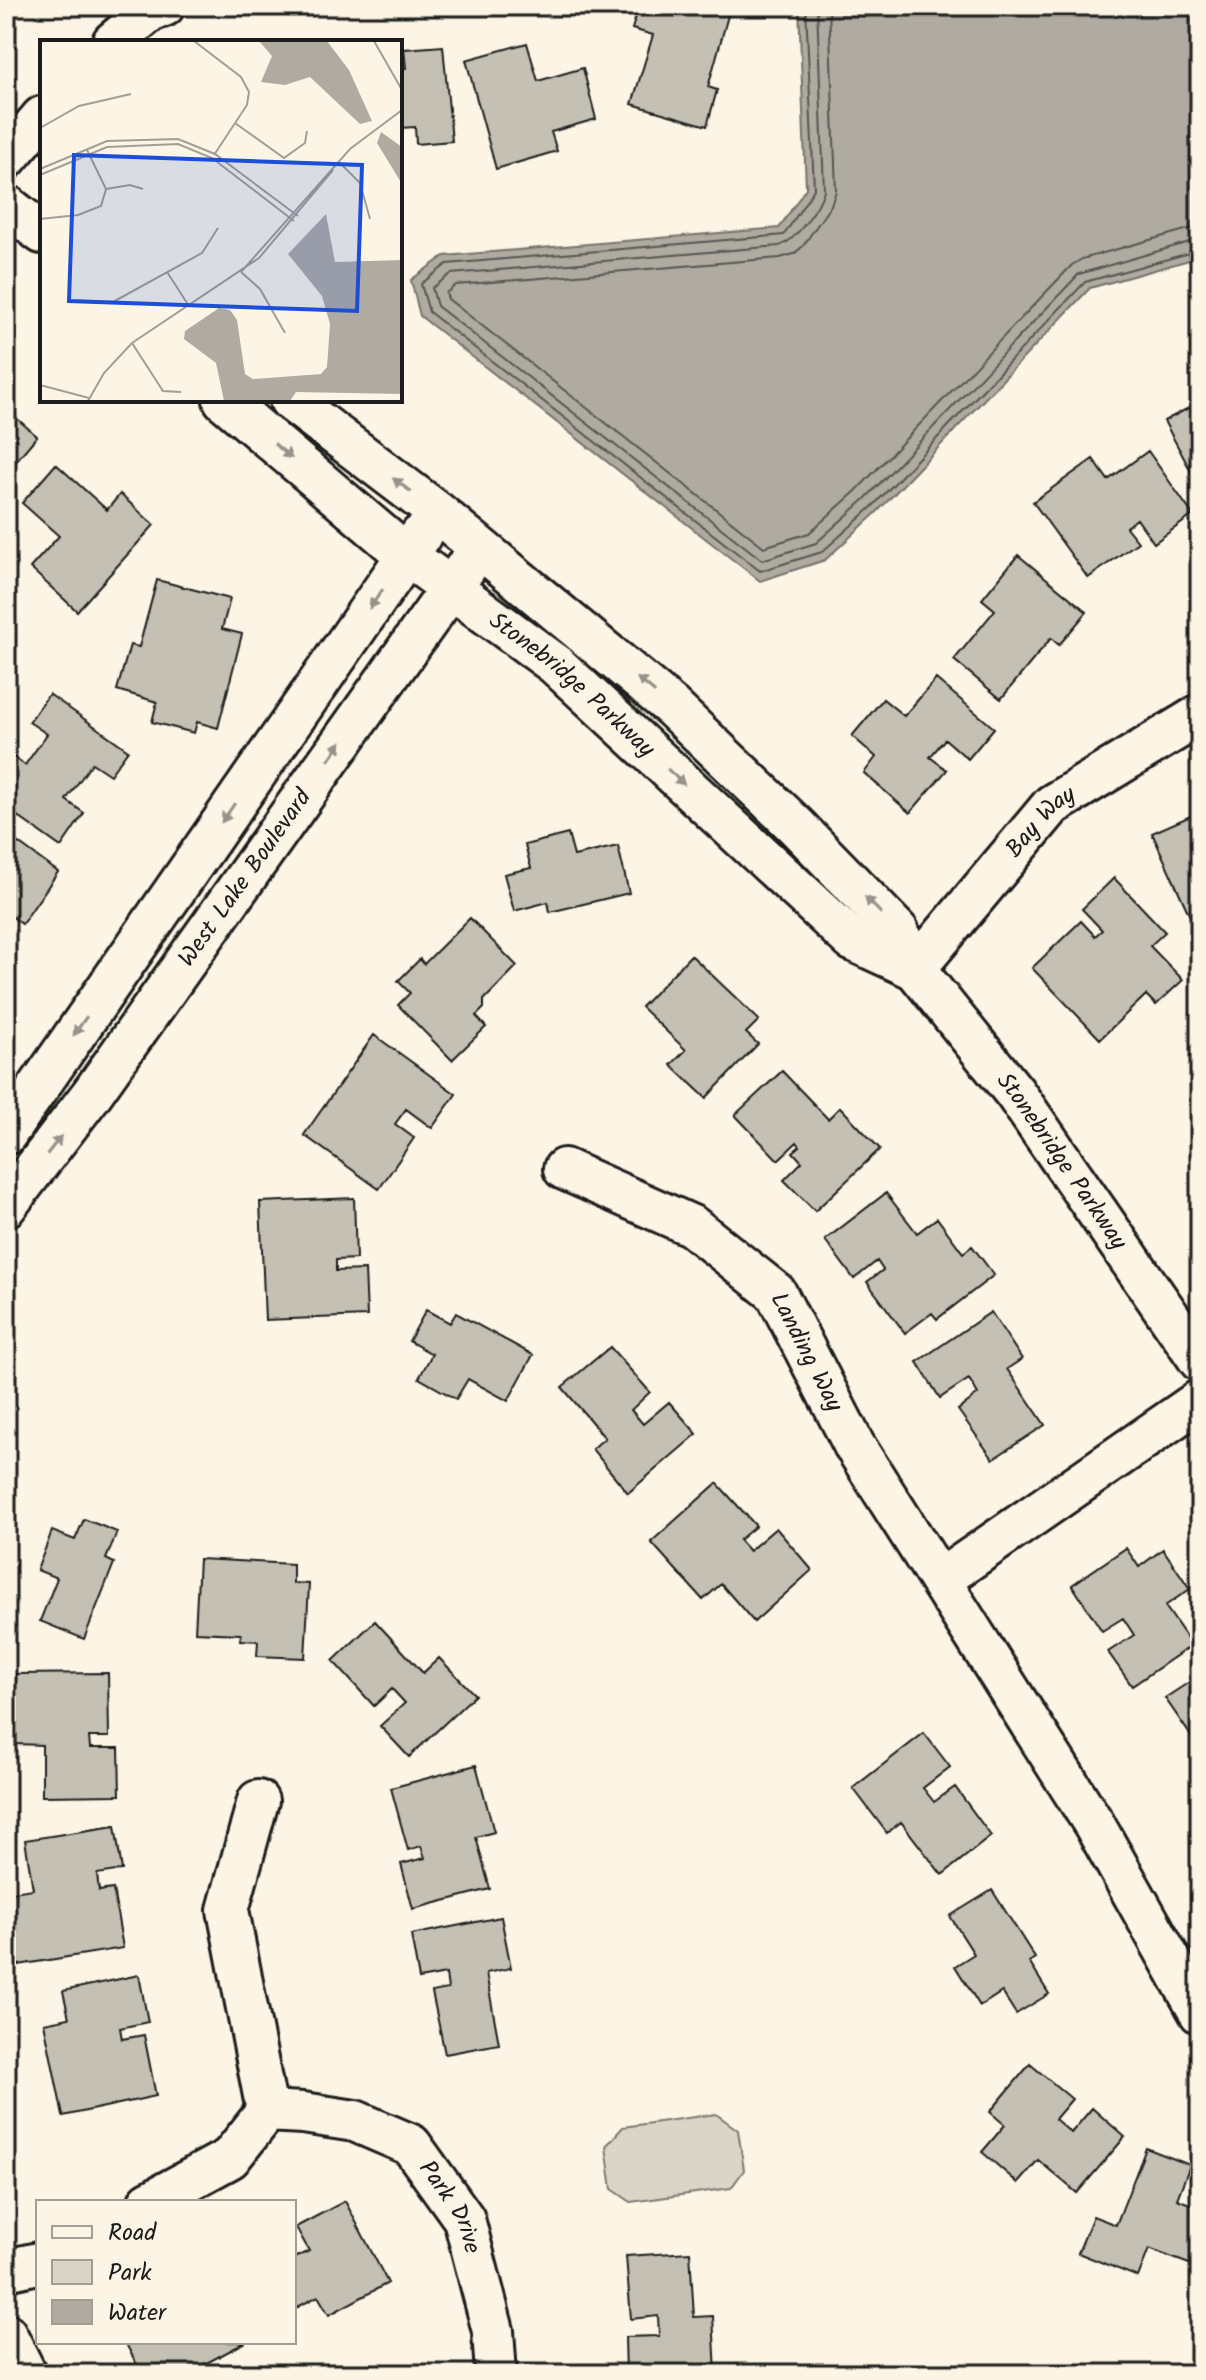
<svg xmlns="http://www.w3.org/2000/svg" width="1206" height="2380" viewBox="0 0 1206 2380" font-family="Kalam,sans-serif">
<rect width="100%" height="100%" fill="#fcf5e5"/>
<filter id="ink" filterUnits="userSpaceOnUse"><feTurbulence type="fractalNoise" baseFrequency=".0125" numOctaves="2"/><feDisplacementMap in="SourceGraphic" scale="16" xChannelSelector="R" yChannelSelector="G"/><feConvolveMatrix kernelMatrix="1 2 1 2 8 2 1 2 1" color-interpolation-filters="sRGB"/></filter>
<g filter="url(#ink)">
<path fill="#dbd5c8" stroke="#7c7872" stroke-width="2" d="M716 2114 738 2130 744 2170 731 2188 631 2202 612 2189 606 2146 623 2127Z"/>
<path fill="#b0aba1" stroke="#75726c" stroke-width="2" d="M799 6H1200V257L1090 288 877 512 825 560 760 581 420 316 411 280 444 256 779 228 806 188Z"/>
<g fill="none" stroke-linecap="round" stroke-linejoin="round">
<path stroke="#575551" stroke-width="2" d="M806 6 814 189 784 235 447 264 421 284 429 312 760 571 822 552 872 507 1085 282 1200 250
M817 6 824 190C820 206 795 242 779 246L451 274 432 288 437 306 762 560 816 543 865 499 1079 274 1200 239
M829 6 836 191 831 205 803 246 794 254 780 258 456 285 446 293 448 299 764 547 809 533 856 491 1072 265 1082 259 1189 229 1200 227"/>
</g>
<path fill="#c4c0b3" stroke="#1c1c1c" stroke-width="2" d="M639 6H711L729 12 708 87 717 90 707 126 632 104 653 35 632 29Z
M527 43 538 81 583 68 596 119 551 132 557 151 496 169 466 60Z
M443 46 452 141 416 144 415 127 400 128V69L406 68 404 49Z
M1200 402V488L1164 421Z
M6 409 37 436 6 473Z
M1148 451 1193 515 1154 543 1137 519 1126 527 1138 542 1088 578 1033 502 1093 459 1108 480Z
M56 464 107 510 120 494 154 525 77 611 30 568 59 536 22 503Z
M1018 555 1087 612 1059 645 1051 638 1001 699 954 660 995 610 982 599Z
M157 580 230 599 222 629 242 634 218 728 197 722 194 733 152 722 157 702 117 690 130 645 139 647Z
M936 679 994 728 968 759 945 739 930 757 947 770 910 813 864 773 876 757 852 736 883 699 904 716Z
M49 694 128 750 110 775 92 763 66 800 84 813 61 847 6 808V756L8 753 25 765 47 734 29 722Z
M1195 814 1200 824V920L1193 923 1152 833Z
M6 834 58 872 22 924 6 912Z
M568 834 574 856 618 846 629 893 550 912 548 902 514 911 504 874 531 868 525 845Z
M1114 878 1165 932 1150 946 1183 980 1156 1005 1146 995 1100 1039 1032 968 1081 921 1095 936 1102 930 1082 909Z
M470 918 517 966 484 1000V1008L476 1016 486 1027 452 1060 398 1005 410 993 398 981 420 959 424 964Z
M691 955 759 1020 746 1033 758 1044 706 1098 671 1065 686 1050 641 1007Z
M374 1035 456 1094 432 1128 406 1109 395 1124 414 1138 379 1189 304 1135Z
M782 1071 828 1119 840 1107 880 1149 815 1211 784 1180 802 1162 793 1152 800 1146 797 1142 778 1160 735 1115Z
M886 1193 917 1233 937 1218 963 1253 972 1246 994 1275 937 1319 932 1313 905 1333 867 1282 883 1270 877 1261 854 1279 825 1240Z
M354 1198 356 1259 336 1260V1271L365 1270 367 1316 265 1320 260 1202Z
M426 1310 450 1323 456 1313 533 1355 508 1401 468 1379 456 1399 419 1378 432 1354 409 1341Z
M991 1312 1022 1359 1007 1369 1045 1425 993 1459 958 1410 978 1394 969 1379 940 1398 917 1362Z
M610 1347 650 1392 631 1410 643 1424 669 1402 697 1434 628 1493 592 1449 605 1438 562 1387Z
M717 1483 756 1526 739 1540 749 1551 776 1528 812 1570 754 1622 721 1584 703 1600 651 1542Z
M84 1519 117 1532 106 1559 114 1563 84 1639 40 1621 57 1578 37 1570 52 1531 75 1540Z
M1126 1548 1139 1567 1163 1549 1190 1589 1165 1606 1192 1645 1132 1686 1108 1652 1134 1635 1123 1618 1102 1631 1072 1585Z
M199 1559 293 1564V1583L309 1584 305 1658 257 1656 258 1641 240 1640 241 1634 195 1632Z
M375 1621 423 1673 439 1658 475 1695 409 1757 380 1726 405 1703 392 1689 374 1706 333 1661Z
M108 1673 109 1737H89L90 1748H119L120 1795 42 1796V1745L16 1744 15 1674Z
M1200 1675V1749L1165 1698Z
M924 1733 950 1767 923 1788 934 1802 955 1787 991 1836 942 1875 901 1822 887 1833 853 1788Z
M476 1765 494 1832 476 1837 490 1889 413 1909 401 1864 425 1858 421 1846 408 1850 391 1788Z
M115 1826 122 1870 97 1874 99 1891 113 1889 123 1948 6 1967V1936L11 1935 6 1893 33 1889 25 1840Z
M992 1890 1035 1958 1029 1962 1049 1994 1016 2014 1002 1992 980 2006 955 1966 974 1954 950 1916Z
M501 1917 511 1968 486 1973 499 2044 445 2054 432 1992 448 1989 446 1974 419 1979 411 1935Z
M139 1975 148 2022 120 2028 122 2039 144 2035 156 2096 63 2116 44 2023 69 2018 63 1991Z
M1030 2064 1072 2099 1055 2119 1071 2133 1092 2108 1125 2137 1077 2193 1038 2160 1018 2183 982 2152 1005 2125 990 2112Z
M1146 2148 1190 2165 1177 2199 1200 2208V2268L1149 2249 1138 2277 1078 2253 1093 2216 1116 2225Z
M345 2201 388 2283 329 2315 318 2296 294 2309V2258L309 2251 296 2227Z
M690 2252 694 2317 713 2316 716 2373 626 2374 625 2337 659 2336 658 2316 631 2319 626 2256Z
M125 2342H246L186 2374H142Z"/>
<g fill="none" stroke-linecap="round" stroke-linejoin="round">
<g stroke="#1c1c1c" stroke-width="46">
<g id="minor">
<path d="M113 42 150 11 164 6"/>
<path d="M6 159 42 117"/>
<path d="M6 205 42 233"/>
<path id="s1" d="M224 400 406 555 555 664 852 940 915 969"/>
<path id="s2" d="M290 400 437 512 672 707 796 826 898 931 915 969 1015 1093 1200 1361"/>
<path id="s3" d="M915 969 1052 805 1200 715"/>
<path d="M6 1134 421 535"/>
<path id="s4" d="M564 1169 692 1226 776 1293 854 1445 1094 1824 1200 2013"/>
<path id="s5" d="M6 1206 91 1095 466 567"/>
<path d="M940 1580 1200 1400"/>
<path d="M258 1801 228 1910 267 2111"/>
<path id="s6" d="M149 2202 230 2158 267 2111 303 2113 355 2121 411 2145 464 2219 493 2331 496 2374"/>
<path d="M6 2270 38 2263"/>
<path d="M6 2334 26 2374"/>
</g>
</g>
<use href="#minor" stroke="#fcf5e5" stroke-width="40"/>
</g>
<defs><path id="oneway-solid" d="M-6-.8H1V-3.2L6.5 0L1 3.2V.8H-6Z" transform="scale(2)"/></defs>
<g fill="#97938b">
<use href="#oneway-solid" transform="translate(283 451) rotate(40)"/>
<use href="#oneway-solid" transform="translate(402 485) rotate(-143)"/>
<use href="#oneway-solid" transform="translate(376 599) rotate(125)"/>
<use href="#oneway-solid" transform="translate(646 685) rotate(-140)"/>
<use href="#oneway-solid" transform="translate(335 751) rotate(-55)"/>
<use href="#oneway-solid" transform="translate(676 777) rotate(43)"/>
<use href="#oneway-solid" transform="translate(228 813) rotate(125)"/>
<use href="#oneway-solid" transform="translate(873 905) rotate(-134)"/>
<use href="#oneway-solid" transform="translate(80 1026) rotate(125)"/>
<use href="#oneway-solid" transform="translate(54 1145) rotate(-52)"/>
</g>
</g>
<g text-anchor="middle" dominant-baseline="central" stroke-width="6" stroke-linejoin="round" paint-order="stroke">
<g font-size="24" fill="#1c1c1c" stroke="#fcf5e5">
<text stroke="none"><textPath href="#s1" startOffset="450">Stonebridge Parkway</textPath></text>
<text stroke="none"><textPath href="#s3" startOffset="194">Bay Way</textPath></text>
<text stroke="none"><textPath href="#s5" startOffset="406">West Lake Boulevard</textPath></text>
<text stroke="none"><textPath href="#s2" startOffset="1092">Stonebridge Parkway</textPath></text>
<text stroke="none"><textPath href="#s4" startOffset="314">Landing Way</textPath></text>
<text stroke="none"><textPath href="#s6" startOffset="376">Park Drive</textPath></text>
</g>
</g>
<g transform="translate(40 40)">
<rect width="362" height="362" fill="#fcf5e5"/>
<path d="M219 1H287L309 30 332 81 320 84 270 37 245 45 221 42 232 16ZM341 92 362 107V144L337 103ZM286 174 295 222 362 220V354L256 352 250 361H184L176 323 144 299 145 291 179 268 190 270 197 280 205 334 213 339 281 334 287 327 290 284 282 256 248 214Z" fill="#b0aba1"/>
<path fill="none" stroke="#a29e95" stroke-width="2" d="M154 1 201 37 209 52 207 65 174 115M334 1 362 50M195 83 244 118 265 103 267 91M0 88 39 66 91 54M299 122 320 143 330 179M0 129 67 101 138 99 175 114 258 176M0 135 67 107 138 104 172 118 254 181M66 149 90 145 103 149M0 179 38 175 61 166 66 149 47 110M127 232 149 266M201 232 310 109 362 70M201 232 220 249 245 293M73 262 162 213 178 188M92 303 123 351 141 352M0 345 49 358M48 361 64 333 92 303 219 218 293 130"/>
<path fill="#1d4ed8" fill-opacity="0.15" stroke="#1d4ed8" stroke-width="4" d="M34 115 322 125 317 271 29 261Z"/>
<rect width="362" height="362" fill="none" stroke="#1c1c1c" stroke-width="4"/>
</g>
<rect width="1206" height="2380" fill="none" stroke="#fcf5e5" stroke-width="32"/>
<rect x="16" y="16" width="1174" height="2348" fill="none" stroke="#1c1c1c" stroke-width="3" filter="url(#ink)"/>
<rect x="36" y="2200" width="260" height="144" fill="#fcf5e5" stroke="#a29e95" stroke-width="2"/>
<rect x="52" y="2226" width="40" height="12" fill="#fcf5e5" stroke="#a29e95" stroke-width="2"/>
<text x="108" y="2240" font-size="24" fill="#1c1c1c">Road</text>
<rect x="52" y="2260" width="40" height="24" fill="#dbd5c8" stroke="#a29e95" stroke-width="2"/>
<text x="108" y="2280" font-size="24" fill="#1c1c1c">Park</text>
<rect x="52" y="2300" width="40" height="24" fill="#b0aba1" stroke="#a29e95" stroke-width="2"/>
<text x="108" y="2320" font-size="24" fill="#1c1c1c">Water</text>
</svg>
